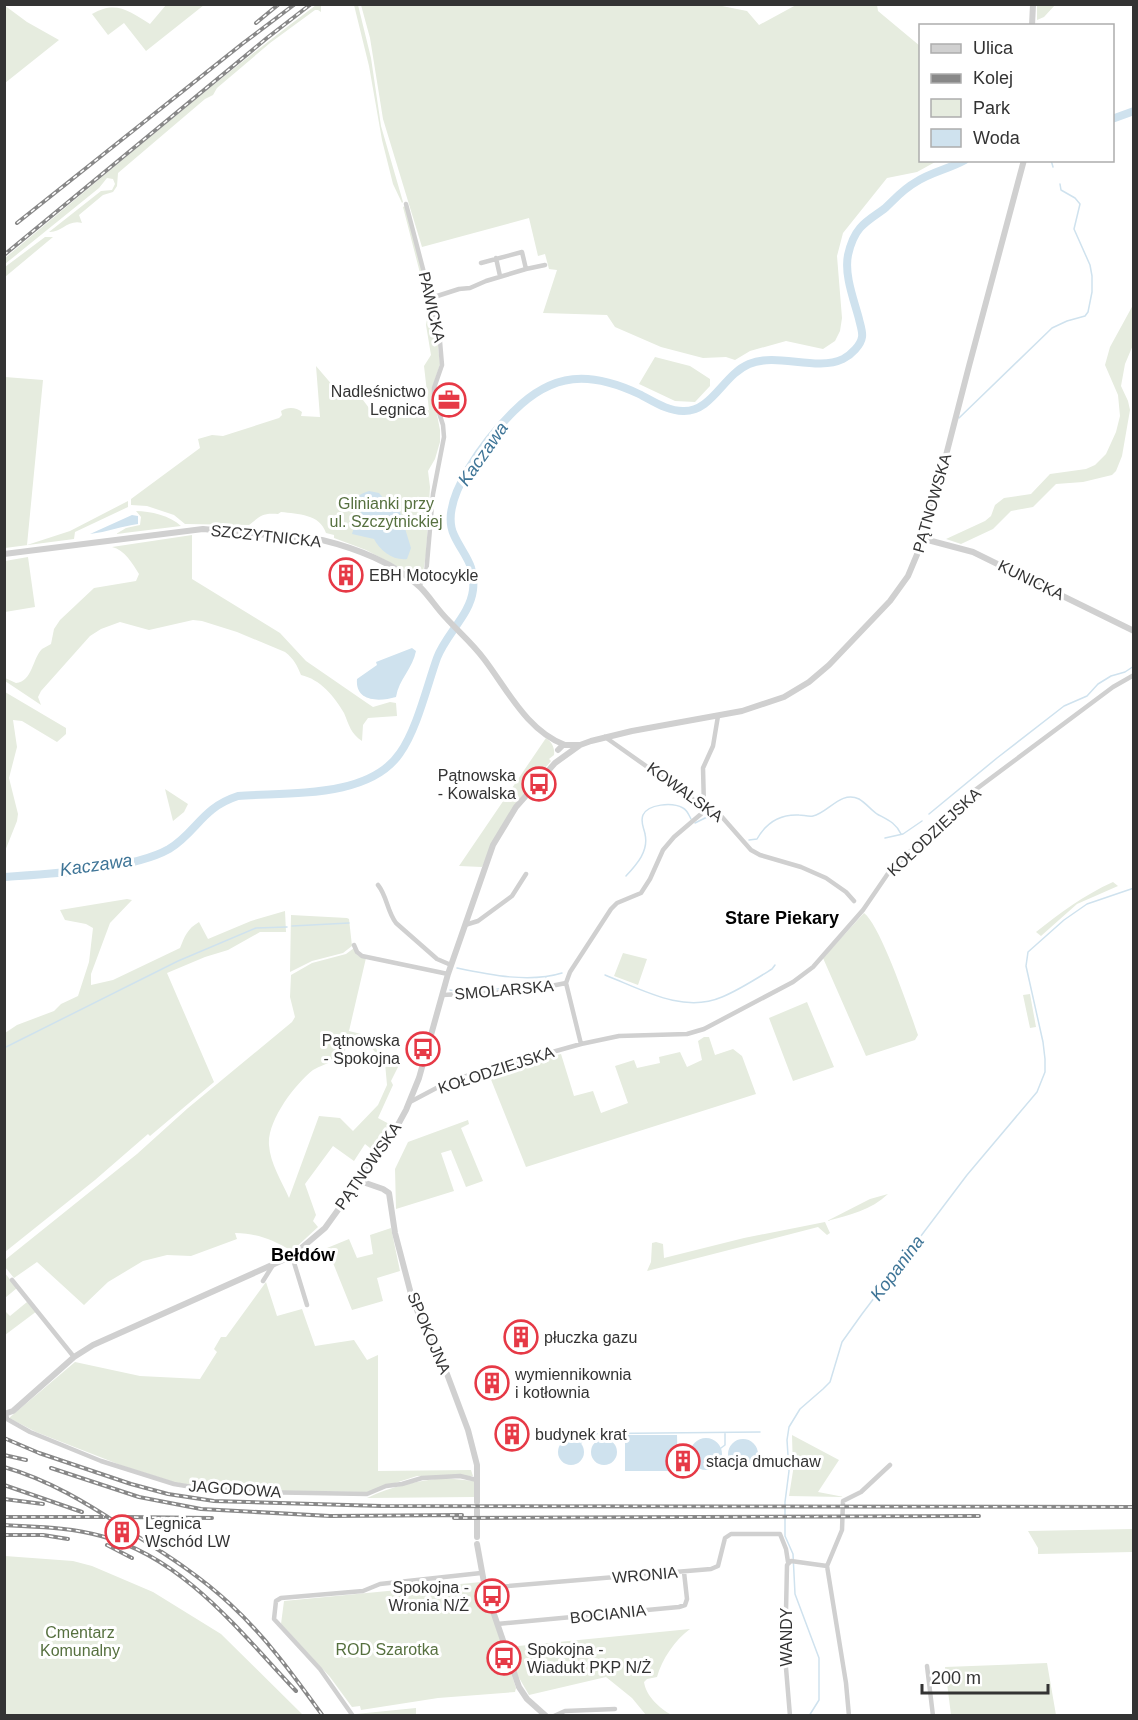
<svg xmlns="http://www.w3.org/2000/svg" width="1138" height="1720" viewBox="0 0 1138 1720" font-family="Helvetica,sans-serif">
<rect width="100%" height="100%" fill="#fff"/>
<path fill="#e6ecdf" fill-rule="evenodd" d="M4 5 27 22 59 40 5 83Z
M166 5H204L146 51 124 23 108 35 92 14C116 0 129 11 150 24Z
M316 5H321V12L318 10H315L270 43 217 88 213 95 205 99 118 173 117 186 113 192 103 195 79 215 82 223C68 219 61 233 49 232L101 191 112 190 115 184 113 179 107 178 99 188 5 264V258C108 173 209 85 316 5Z
M354 5H358L371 58 381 126 403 202 402 203 393 184 382 140 369 66Z
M361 5H717L747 11 759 25 796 5H877L878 11 920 46V160L937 161 917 172 887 178 843 233 837 256 842 318 840 331 835 341 823 349 786 341 750 351 735 360 726 357 703 358 661 347 615 327 607 315 543 313 557 270 549 269 545 254 538 256 529 218 422 247 383 119 370 38Z
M1037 5V4L1055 5 1044 17 1037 20Z
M405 206 435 321 440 364 432 389 440 430V442L435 459 428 471 430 487 426 555 422 578H419L366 550 334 538V535L326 533C320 514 298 514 281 512L278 514C261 513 261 516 249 525L185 524 174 515 147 506 131 505V499L200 448 198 439 212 435 223 436 279 418 282 415 281 411C287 407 296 407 302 412L301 416 320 417 316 366 334 387 357 392 375 416 396 417 429 410 424 366 431 355 426 325 429 308 403 207Z
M45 237H53L5 277V267Z
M1133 305V345L1125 364 1121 386 1128 401 1130 410 1122 456 1116 471 1112 475 1083 482 1056 484 1033 507 1011 511 993 529 961 544 946 539 985 521 991 516 995 505 1004 498 1031 494 1050 474 1086 469 1095 465 1106 454 1116 432 1120 416 1118 395 1105 365 1110 347Z
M655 357 690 366 710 379V386L695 402 675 401 639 384Z
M5 377 43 380 27 545 70 531 128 501V507L75 532 74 539 5 548Z
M136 511C150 511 171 516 181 526L116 534 126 528 140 525 141 517Z
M192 535V579L280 633 306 661 367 703 373 707 390 702 396 703 397 716 368 718 363 725 362 741C351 734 349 725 344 713 335 697 320 679 301 675 297 665 294 659 285 652L237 632 202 621 193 620 149 630 120 622 101 629 90 636 41 691 38 697 41 705 5 681V678L16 683C33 681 32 659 42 649 45 647 48 646 51 644L54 629 60 620 94 588 136 581 139 574C132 563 125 550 112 547Z
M28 557 35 607 5 612V561Z
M5 692 66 728V734L57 742 22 721 13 720 17 747 9 778 18 814 17 821 5 851V858Z
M546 738C552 742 555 748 554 755L549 759 551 761 516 803 482 867 459 866Z
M165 789 188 804 184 812 173 821Z
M1113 882 1118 886 1077 904 1041 936 1036 932C1060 913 1084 895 1113 882Z
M127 899 132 900 110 923 91 974V985L113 980 180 948C185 936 187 929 199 922L208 939 251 921 285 911 286 932H260L228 950 205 957 167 973 214 1082 150 1136 148 1134 95 1180 5 1252V1033L17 1025 54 1011 61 1004 78 996 89 962 93 928 86 924 65 920 60 910Z
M864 913C881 926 909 1010 918 1035L915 1040 866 1056 823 958Z
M291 915 347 918 349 919 352 946 343 953 312 961 290 972Z
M354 948 357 955 366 958 349 1031 373 1037V1044L383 1059 400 1063 391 1081 393 1085 378 1118 391 1125 375 1152 365 1144 354 1161 333 1146 305 1184 316 1215 313 1221 318 1227 292 1251C271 1239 259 1234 235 1233L237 1239 191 1256 167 1255 143 1261 108 1282 84 1305 37 1262 14 1278 5 1267V1260L137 1154 188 1108 292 1022 295 1017 290 997 291 975 312 963 346 954ZM358 1039 367 1043 385 1063 387 1085 378 1105 353 1131 340 1118 319 1116 289 1198C282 1182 270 1163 269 1145 267 1121 295 1084 313 1070 320 1066 327 1064 334 1060 344 1055 348 1042 358 1039Z
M623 953 647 959 638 985 614 976Z
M1030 994 1036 1027 1030 1028 1023 995Z
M807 1002 834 1067 793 1081 769 1018Z
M704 1037H709L715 1055 733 1049 742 1056 756 1094 526 1167 488 1072 561 1054 574 1096 593 1091 601 1113 628 1103 615 1066 634 1060 637 1068 660 1063 659 1057 680 1052 687 1067 702 1060 698 1041Z
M468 1120 469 1124 461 1128 483 1181 466 1187 451 1150 441 1153 454 1191 396 1209 395 1169 408 1142Z
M888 1194C871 1210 850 1215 827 1221L870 1199Z
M825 1222 830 1233 827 1235 818 1227 647 1271 651 1262 652 1243 656 1242 663 1244 664 1258 744 1238Z
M391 1228 400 1271 377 1278 383 1301 352 1310 327 1248 349 1239 357 1258 373 1254 370 1235Z
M4 1272 17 1288 5 1298H4Z
M266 1282 277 1316 302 1309 315 1346 354 1340 367 1360 378 1355V1471L471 1470 473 1476H417L367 1492 271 1491 196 1486 174 1482 123 1466 36 1432 9 1418 75 1362 140 1376 200 1379 217 1352 214 1349 221 1337H226Z
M27 1302 37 1311 5 1335 4 1310 10 1316Z
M792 1435 839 1460 818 1492 844 1497 789 1496 793 1471Z
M444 1478 474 1481V1497L367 1498C392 1486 416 1481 444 1478Z
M1133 1529V1552L1038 1554V1548L1028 1531Z
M5 1556 73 1561 92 1566 153 1592 221 1634 303 1715H5Z
M481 1582 516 1688 515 1692 438 1698 361 1710 360 1706 352 1707 330 1677 281 1624 284 1601Z
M690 1629C675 1640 662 1659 657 1677L647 1679 644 1682C646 1696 660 1709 672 1715H646L632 1698 606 1677 529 1695 518 1676 508 1647Z
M1047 1663 1056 1715H951L945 1667Z
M416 1708V1715L357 1716 356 1714Z"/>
<path fill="#cfe2ee" d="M369 491 379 493 385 500 387 507 390 505V498L396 499 411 548 407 559C394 561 380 551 374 539L352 534 354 527 366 522C360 507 344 499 369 491Z
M132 515 138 516V524C122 526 107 532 90 534Z
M412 648 416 651C413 668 399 679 396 697 379 702 355 702 357 679L377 665 376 662Z
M625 1435H677L678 1471H625Z
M690 1454a16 16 0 1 1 32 0a16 16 0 1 1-32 0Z
M728 1454a15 15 0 1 1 30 0a15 15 0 1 1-30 0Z
M591 1452a13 13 0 1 1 26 0a13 13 0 1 1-26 0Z
M558 1452a13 13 0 1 1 26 0a13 13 0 1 1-26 0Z"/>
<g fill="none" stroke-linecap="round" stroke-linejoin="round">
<path stroke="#cfe2ee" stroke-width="1.5" d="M1051 160 1053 167
M959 418 1052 328 1067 321 1085 316 1088 312 1092 292V276L1090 265 1074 229 1080 204 1075 198 1061 190 1060 184
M929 814 997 758 1064 706 1087 696 1098 684 1111 676 1125 672 1134 666
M695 823 711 815 717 818
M885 838 903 834 922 821
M749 840 757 839C766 823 780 814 799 815 803 815 809 817 813 816 828 813 841 790 859 799 866 803 871 810 877 814 888 820 896 823 901 834
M626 876C637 864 649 851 645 834 644 828 640 822 643 815 648 804 672 802 683 808 687 810 689 815 691 819
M292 926 349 923
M457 968C490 975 530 983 562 973
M605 975C641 989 683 1014 722 997 739 990 756 979 772 969L775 965
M450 990 455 991 532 987 546 980V978
M4 1048 178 961 256 928 287 927
M560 1434 760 1432
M611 1441 615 1434
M581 1443 592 1435
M721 1448 725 1445V1433
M809 1716 819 1700V1658L795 1594 793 1554 785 1536V1502L789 1471 787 1440 789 1427 800 1409 823 1389 830 1382 842 1342 862 1314 967 1175 1037 1092 1045 1072V1059L1043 1042 1026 966 1028 952 1064 920 1087 904 1134 888"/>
<path stroke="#cfe2ee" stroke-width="8" d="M1112 119 1134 111
M4 877C48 874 132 870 169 849 197 832 201 808 238 796 288 792 369 799 400 753 417 729 427 686 437 658 446 634 470 615 473 590 476 564 463 555 454 535 437 499 490 435 514 411 553 372 590 371 639 394 653 401 667 411 683 411 712 412 723 375 749 364 777 352 816 372 843 359 851 355 861 345 862 337 863 332 860 324 859 319 854 300 844 275 848 255 850 246 854 235 860 228 867 220 876 215 884 209 894 200 903 189 916 182 931 172 949 169 965 160"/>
<path stroke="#d0d0d0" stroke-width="4.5" d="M406 204 439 330 442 365 434 388V397L443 425 444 437 433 494 426 575 419 586
M496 258 500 276
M526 269 545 265
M431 298 459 289 470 288 486 281 526 269 522 252 481 263
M605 737 704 807 722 817 751 850 760 855 801 867 826 878 846 892 854 901
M378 885C387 896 387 911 396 923L437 959 451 965
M465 925 478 921 512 896 526 874
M354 945 357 952 362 956 448 974
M442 995 526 991 566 983
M581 1044 566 983 570 972 611 909 617 903 641 893 650 879 663 850 674 837 701 814 704 807 703 768 713 746 718 716
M410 1102 444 1084 463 1077 581 1044 619 1036 687 1034 704 1029 793 982 813 967 863 910 889 872 963 799 1113 687 1134 675
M292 1256 307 1305
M12 1280 74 1357
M263 1281 273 1265
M6 1414 7 1419 30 1432 101 1461 174 1484 198 1488 252 1492 367 1494 386 1486 402 1484 422 1478 460 1476 477 1480
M827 1566 842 1530 843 1501 861 1492 890 1465
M485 1588 711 1569 718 1566 725 1538 731 1534H780L786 1549 788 1562
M497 1624 679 1607 685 1605 687 1599 684 1572
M927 1666 933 1716
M353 1716 320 1669 274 1619 276 1601 281 1598 363 1591 380 1584 481 1573
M554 1716 565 1711 615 1709
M790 1716 785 1656 787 1565 791 1561 827 1566 846 1683 849 1716"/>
<path stroke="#d0d0d0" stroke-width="6" d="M1032 26 1033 4
M924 539 973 552 1134 631
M4 554 203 529 322 540C355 548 395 563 420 587 430 597 437 609 447 619 459 632 473 644 484 659 507 689 527 731 565 745
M558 750 563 745H579
M360 1181 383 1189 389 1193 395 1233 411 1294 423 1326 447 1374 468 1430 477 1465V1502
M4 1414 13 1411 74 1357 93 1345 292 1256 325 1228 394 1132 406 1110 419 1078 448 974 493 845 516 807 555 763 580 745 591 741 632 731 742 711 784 697 809 682 829 665 890 601 908 576 926 533 969 366 1024 160
M477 1510V1537
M477 1544 485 1588 519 1687 527 1699 546 1716"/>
<g stroke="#888" stroke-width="4">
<path id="rail" d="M256 23 279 4
M17 223 242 44 295 4
M4 255 267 38 311 4
M4 1438 39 1453 131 1484 168 1494 214 1501 381 1506 1134 1507
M4 1455 26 1460
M4 1467C49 1480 87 1503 126 1529 162 1552 198 1574 230 1604 266 1637 294 1676 323 1716
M51 1468 139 1497 201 1509 330 1516 462 1515
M4 1485 82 1512
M4 1499 43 1504
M4 1517H104
M125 1517 212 1518
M454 1518 979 1516
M4 1525C37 1527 69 1527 101 1536 184 1558 239 1631 296 1691
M4 1535H43L68 1539
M107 1545 132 1558"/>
</g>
<use href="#rail" stroke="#fff" stroke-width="1.5" stroke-dasharray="4.5" stroke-linecap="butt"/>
</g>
<defs>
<g id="office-ring" transform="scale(1.725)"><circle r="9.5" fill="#fff" stroke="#e63946" stroke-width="1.5"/><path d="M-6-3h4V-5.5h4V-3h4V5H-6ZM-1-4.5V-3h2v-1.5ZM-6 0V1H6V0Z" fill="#e63946"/></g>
<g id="building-ring" transform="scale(1.725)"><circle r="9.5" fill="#fff" stroke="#e63946" stroke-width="1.5"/><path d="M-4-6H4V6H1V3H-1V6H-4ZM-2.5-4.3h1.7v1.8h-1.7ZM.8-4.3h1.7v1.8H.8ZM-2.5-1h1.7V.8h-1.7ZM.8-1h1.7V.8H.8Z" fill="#e63946"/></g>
<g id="bus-ring" transform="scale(1.725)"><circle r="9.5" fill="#fff" stroke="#e63946" stroke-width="1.5"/><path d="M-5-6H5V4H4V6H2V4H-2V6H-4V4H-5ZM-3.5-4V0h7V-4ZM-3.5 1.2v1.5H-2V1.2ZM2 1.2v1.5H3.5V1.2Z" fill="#e63946"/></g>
</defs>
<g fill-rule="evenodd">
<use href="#office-ring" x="449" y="400"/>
<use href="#building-ring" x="346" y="575"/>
<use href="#bus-ring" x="539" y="784"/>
<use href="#bus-ring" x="423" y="1049"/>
<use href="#building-ring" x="521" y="1337"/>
<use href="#building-ring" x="492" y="1383"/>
<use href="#building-ring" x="512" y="1434"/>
<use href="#building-ring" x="683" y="1461"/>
<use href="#building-ring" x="122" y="1532"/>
<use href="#bus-ring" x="492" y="1596"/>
<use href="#bus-ring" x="504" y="1658"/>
</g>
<g text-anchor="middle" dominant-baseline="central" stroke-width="6" stroke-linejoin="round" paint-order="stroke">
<g font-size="16" fill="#333" stroke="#fff">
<text transform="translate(432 307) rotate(77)">PAWICKA</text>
<text transform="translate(932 503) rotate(-74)">PĄTNOWSKA</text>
<text transform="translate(266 536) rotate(6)">SZCZYTNICKA</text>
<text transform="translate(1031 580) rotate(26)">KUNICKA</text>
<text transform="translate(685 792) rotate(36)">KOWALSKA</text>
<text transform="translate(934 832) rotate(-43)">KOŁODZIEJSKA</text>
<text transform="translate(504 990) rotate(-5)">SMOLARSKA</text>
<text transform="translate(496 1070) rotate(-18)">KOŁODZIEJSKA</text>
<text transform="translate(368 1166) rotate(-55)">PĄTNOWSKA</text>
<text transform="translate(429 1333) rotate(67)">SPOKOJNA</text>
<text transform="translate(235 1489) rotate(4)">JAGODOWA</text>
<text transform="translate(645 1575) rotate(-5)">WRONIA</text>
<text transform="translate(608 1614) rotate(-6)">BOCIANIA</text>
<text transform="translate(786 1637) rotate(-90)">WANDY</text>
</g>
<g font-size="16" fill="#333" stroke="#fff" text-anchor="start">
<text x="426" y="391" text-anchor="end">Nadleśnictwo<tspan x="426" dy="18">Legnica</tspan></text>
<text x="369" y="575">EBH Motocykle</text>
<text x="516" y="775" text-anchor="end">Pątnowska<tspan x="516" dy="18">- Kowalska</tspan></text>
<text x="400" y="1040" text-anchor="end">Pątnowska<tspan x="400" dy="18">- Spokojna</tspan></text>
<text x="544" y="1337">płuczka gazu</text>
<text x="515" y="1374">wymiennikownia<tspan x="515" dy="18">i kotłownia</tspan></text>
<text x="535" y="1434">budynek krat</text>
<text x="706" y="1461">stacja dmuchaw</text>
<text x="145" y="1523">Legnica<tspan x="145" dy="18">Wschód LW</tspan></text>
<text x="469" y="1587" text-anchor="end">Spokojna -<tspan x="469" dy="18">Wronia N/Ż</tspan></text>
<text x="527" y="1649">Spokojna -<tspan x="527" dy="18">Wiadukt PKP N/Ż</tspan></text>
</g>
<g font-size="16" fill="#56703f" stroke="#fff">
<text x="386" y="503">Glinianki przy<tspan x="386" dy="18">ul. Szczytnickiej</tspan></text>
<text x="80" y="1632">Cmentarz<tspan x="80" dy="18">Komunalny</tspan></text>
<text x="387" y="1649">ROD Szarotka</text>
</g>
<g font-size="18" font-style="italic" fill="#3f7597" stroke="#fff">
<text transform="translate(483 454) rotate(-55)">Kaczawa</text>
<text transform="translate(96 865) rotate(-8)">Kaczawa</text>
<text transform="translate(897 1268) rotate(-53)">Kopanina</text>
</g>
<g font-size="18" font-weight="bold" fill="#000" stroke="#fff">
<text x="782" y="918">Stare Piekary</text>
<text x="303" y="1255">Bełdów</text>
</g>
</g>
<rect width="1138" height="1720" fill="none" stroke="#333333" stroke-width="12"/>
<rect x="919" y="24" width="195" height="138" fill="#ffffff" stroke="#adadad" stroke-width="1.5"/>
<rect x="931" y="44" width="30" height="9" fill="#d0d0d0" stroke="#adadad" stroke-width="1.5"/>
<text x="973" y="54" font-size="18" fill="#333333">Ulica</text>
<rect x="931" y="74" width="30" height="9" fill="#888888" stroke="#adadad" stroke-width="1.5"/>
<text x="973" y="84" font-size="18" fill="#333333">Kolej</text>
<rect x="931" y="99" width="30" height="18" fill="#e6ecdf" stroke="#adadad" stroke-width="1.5"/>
<text x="973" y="114" font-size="18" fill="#333333">Park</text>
<rect x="931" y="129" width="30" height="18" fill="#cfe2ee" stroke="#adadad" stroke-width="1.5"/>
<text x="973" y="144" font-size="18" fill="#333333">Woda</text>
<path d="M922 1684v9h126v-9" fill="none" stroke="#333333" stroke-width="3"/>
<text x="931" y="1684" font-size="18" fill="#333333" stroke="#ffffff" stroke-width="4.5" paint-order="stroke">200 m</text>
</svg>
